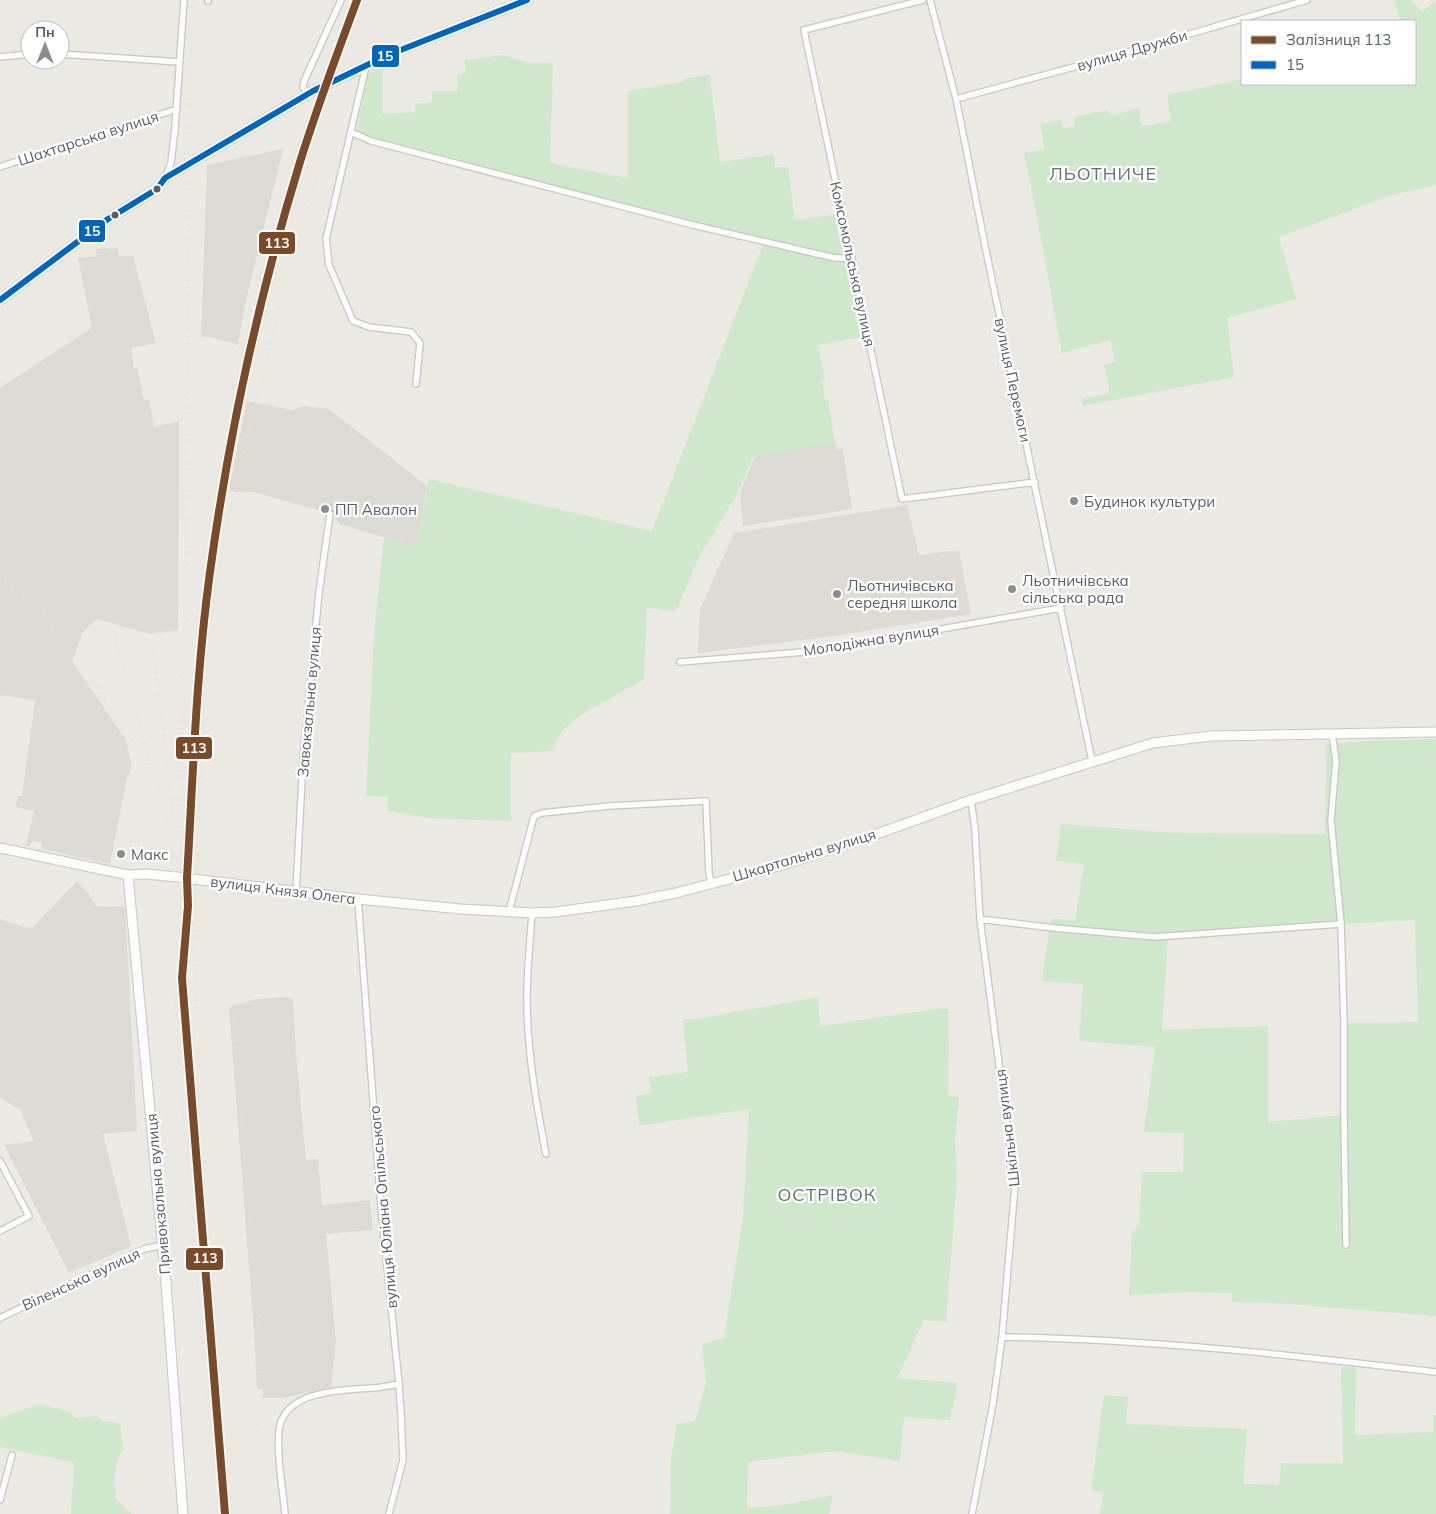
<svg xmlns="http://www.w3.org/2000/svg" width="1436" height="1514" viewBox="0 0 1436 1514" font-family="Mulish,sans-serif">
<rect width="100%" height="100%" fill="#eae9e3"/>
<path fill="#dbdad4" d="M283 149 245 304 238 345 211 337H201L207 165Z
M109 248V249L118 248 119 256H133L156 343 131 348 134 368H137L144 400H149L154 427 179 421 178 630 150 634 97 619 83 632 72 661 126 740 132 767 127 778 110 864 43 849 41 842 33 841 29 846 26 845 34 811 15 807 18 796H22L35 700 0 695V388L92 328 78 258 97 256 96 249Z
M247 401 292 410 303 406 329 409 427 486 416 547 340 524 332 514 253 492H236L229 490Z
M835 443 836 450 843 449 852 509 743 526 740 492 755 456Z
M77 881 90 895 96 906 125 907 137 1131 103 1134 131 1246 69 1273 4 1145 34 1141 20 1109 11 1105 0 1097V919L24 927 32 928Z
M286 997 293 998 296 1053 306 1160 318 1159 322 1205 370 1200 373 1230 326 1234 336 1342 331 1387 283 1398H263V1390L260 1389 257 1390 255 1344 229 1007 256 999Z"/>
<path fill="#dddbd3" d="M907 505 919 555 959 550 971 614 834 636 698 653 700 609 734 533Z"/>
<path fill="#cfe8cc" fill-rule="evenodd" d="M1394 0H1411L1422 12 1436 0V185L1392 195 1279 237 1296 299 1227 318 1234 377 1083 406 1082 399 1110 393 1104 365 1115 362 1110 340 1062 353 1039 228 1024 153 1044 149 1041 124 1061 120 1063 128 1075 126 1074 117 1108 110 1110 116 1139 108 1142 126 1171 121 1167 95 1242 79V84H1415V21H1400Z
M503 55 525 62 553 63 550 163 628 178V91L683 82V79L710 75 720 162 774 154 775 168 788 166 795 220 839 214 864 337 818 345 825 379 822 380 825 399 828 400 835 443 753 457 735 498 699 557 676 611 647 608 644 679 579 716 562 731 551 751 511 753V821L427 818 387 811 388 797 366 796 374 635 384 537 416 547 429 479 652 531 764 242 693 225 356 134 368 74 383 65V114L415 112V104L432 102V91H458L457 74 465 73V60Z
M1436 739V1316L1275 1303 1232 1302V1293L1186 1292 1129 1295 1132 1232 1139 1226 1142 1172H1183L1184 1133 1144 1132 1155 1047 1079 1041 1083 984 1042 981 1051 918 1075 921 1084 864 1056 861 1061 824 1176 833 1325 834 1326 744 1380 740ZM1415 920 1418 1022 1344 1023V1115L1268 1122V1026L1162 1030 1168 935 1341 924Z
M818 997 820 1026 935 1009H949L948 1096 959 1097 955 1140 957 1178 946 1322 924 1320 897 1378 958 1383 950 1420 904 1417 900 1461 834 1451 748 1462 747 1508 782 1505 833 1495 829 1514H670L671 1458 677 1424 695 1421 706 1384 702 1344 724 1338 743 1219 749 1109 639 1126 636 1096 651 1093 649 1077 688 1072 683 1019H697Z
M1341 1367H1356L1355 1435 1433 1432V1415H1436V1514H1100L1103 1492 1091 1490 1104 1395 1128 1397 1126 1424 1247 1429 1243 1484 1279 1485 1281 1463H1343Z
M39 1404 67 1411 76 1418 97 1416 103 1421 120 1423 123 1448 117 1462 114 1478 116 1499 132 1514H71L74 1463 54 1458 0 1447V1418Z"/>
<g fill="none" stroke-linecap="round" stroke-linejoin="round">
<g stroke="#c6c6c4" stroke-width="8">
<path id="street" d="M923 0 804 30 902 499 1035 482
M930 0 956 99 964 138 985 246 1092 761
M208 1V0
M60 54 180 62
M0 57 30 54
M368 65 366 66 326 239 329 265 353 321 369 327 411 332 420 343 416 384
M307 94 303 86 305 79 341 0
M956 99 1107 58 1307 0
M351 132 371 141 693 225 835 258H852
M0 167 177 109
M165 178 171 163 175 128 184 0
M680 662 816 651 1061 608
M1332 734 1336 761 1331 821 1341 924 1344 1023V1115L1346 1245
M971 800 975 829 980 919 1015 1186 1002 1337 993 1404 972 1514
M296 892 303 760 319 592 330 514
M358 899 381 1207 399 1384 401 1414 403 1460 389 1514
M509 912 534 816 542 813 609 806 706 801 709 873 711 883
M532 913C530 941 527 970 527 998 527 1051 536 1102 546 1154
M980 919 1054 928 1155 937 1341 924
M0 1161 29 1216 0 1231
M0 1318 144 1249 163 1245
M1002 1337C1147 1339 1292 1355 1436 1372
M0 1500 12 1455
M285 1514C283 1490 276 1453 279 1430 284 1390 342 1390 372 1388 381 1388 390 1385 399 1384"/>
</g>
<g stroke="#c6c7c5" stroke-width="11">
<path id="secondary" d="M368 65 388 55 527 0
M0 300 108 219 157 189 165 178 313 91 366 66
M0 848 128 875 146 874 177 877 358 899 461 909 532 913 556 912 636 901 676 893 779 866 863 839 971 800 1153 743 1211 736 1436 732
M128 875 166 1283 183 1514"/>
</g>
<use href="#street" stroke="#fcfcfb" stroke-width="5.5"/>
<use href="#secondary" stroke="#fcfcfb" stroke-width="9"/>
<path stroke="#e2e2e1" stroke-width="2.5" stroke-dasharray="1 6" stroke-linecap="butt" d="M192 0 181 877 175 995 176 1018 216 1514
M0 578C8 584 17 589 25 596 59 625 85 670 110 707 127 733 146 759 158 788 169 818 172 850 174 881
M115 635 151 765
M152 638 171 799 174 826
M197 1008 194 947 196 879 206 666 214 599 225 539 241 464 283 293 317 174
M233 1019 259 1344 260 1389 256 1450"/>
<g stroke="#fff" stroke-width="10">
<path id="bus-1" d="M0 300 108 219 157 189 165 178 313 91 388 55 527 0"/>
</g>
<use href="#bus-1" stroke="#0065bd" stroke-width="6"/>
<g stroke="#fff" stroke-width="11">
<path id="rail-1" d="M225 1514 182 978 188 906 187 878C193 776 196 673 210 572 229 433 259 296 300 162 317 107 337 54 357 0"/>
</g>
<use href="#rail-1" stroke="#7a4b2a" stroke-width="8"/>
</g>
<g fill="#595d62" stroke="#fff" stroke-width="2">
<circle cx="157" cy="189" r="4.5"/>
<circle cx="115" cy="215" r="4.5"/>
</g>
<g fill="#8c8e8f" stroke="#fff" stroke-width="2">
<circle cx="1074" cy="501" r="5"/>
<circle cx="325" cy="509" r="5"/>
<circle cx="1012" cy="589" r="5"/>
<circle cx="837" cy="594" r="5"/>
<circle cx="121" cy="854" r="5"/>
</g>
<g text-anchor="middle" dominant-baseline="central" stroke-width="4.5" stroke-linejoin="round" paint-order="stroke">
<g font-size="15" fill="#595d62" stroke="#fff">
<text transform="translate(1132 50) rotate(-16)">вулиця Дружби</text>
<text transform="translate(88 138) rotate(-18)">Шахтарська вулиця</text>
<text transform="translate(853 264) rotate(78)">Комсомольська вулиця</text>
<text transform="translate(1013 380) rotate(78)">вулиця Перемоги</text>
<text transform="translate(871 640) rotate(-9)">Молодіжна вулиця</text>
<text transform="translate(309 702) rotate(-85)">Завокзальна вулиця</text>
<text transform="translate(804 855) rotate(-17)">Шкартальна вулиця</text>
<text transform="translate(283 890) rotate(7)">вулиця Князя Олега</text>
<text transform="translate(1007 1128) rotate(-97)">Шкільна вулиця</text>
<text transform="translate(158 1194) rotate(-95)">Привокзальна вулиця</text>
<text transform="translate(383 1207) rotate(-95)">вулиця Юліана Опільського</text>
<text transform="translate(81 1279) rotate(-25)">Віленська вулиця</text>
</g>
<g font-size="15" fill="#595d62" stroke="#fff" text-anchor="start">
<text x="1084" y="501">Будинок культури</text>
<text x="335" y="509">ПП Авалон</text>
<text x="1022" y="580">Льотничівська<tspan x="1022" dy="17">сільська рада</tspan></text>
<text x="847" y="585">Льотничівська<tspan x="847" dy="17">середня школа</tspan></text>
<text x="131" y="854">Макс</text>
</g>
<g font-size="18" letter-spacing="1" fill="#6a6f75" stroke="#fff">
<text x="1103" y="173">ЛЬОТНИЧЕ</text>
<text x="827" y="1194">ОСТРІВОК</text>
</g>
</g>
<g stroke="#fff" stroke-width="2">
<rect x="371" y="44" width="29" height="24" rx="5" fill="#0065bd"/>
<rect x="78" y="219" width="28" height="24" rx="5" fill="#0065bd"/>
<rect x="258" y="231" width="38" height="24" rx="5" fill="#7a4b2a"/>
<rect x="175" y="736" width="38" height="24" rx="5" fill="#7a4b2a"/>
<rect x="185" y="1247" width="39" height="24" rx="5" fill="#7a4b2a"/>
</g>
<g font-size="14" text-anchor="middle" font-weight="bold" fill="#fff">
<text x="385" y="61">15</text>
<text x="92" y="236">15</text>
<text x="277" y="248">113</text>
<text x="194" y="753">113</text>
<text x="205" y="1263">113</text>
</g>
<rect x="1241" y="20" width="175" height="65" fill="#ffffff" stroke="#bdbec0"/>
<rect x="1251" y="36" width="25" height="8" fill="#7a4b2a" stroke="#bdbec0"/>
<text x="1286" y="45" font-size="15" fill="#595d62">Залізниця 113</text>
<rect x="1251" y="61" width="25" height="8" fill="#0065bd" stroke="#bdbec0"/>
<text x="1286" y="70" font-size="15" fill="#595d62">15</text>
<g transform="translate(45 45)"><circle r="24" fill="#ffffff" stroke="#bdbec0"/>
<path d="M0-4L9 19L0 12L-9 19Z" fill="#8c8e8f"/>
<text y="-8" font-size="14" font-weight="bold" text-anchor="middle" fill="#595d62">Пн</text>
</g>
</svg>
